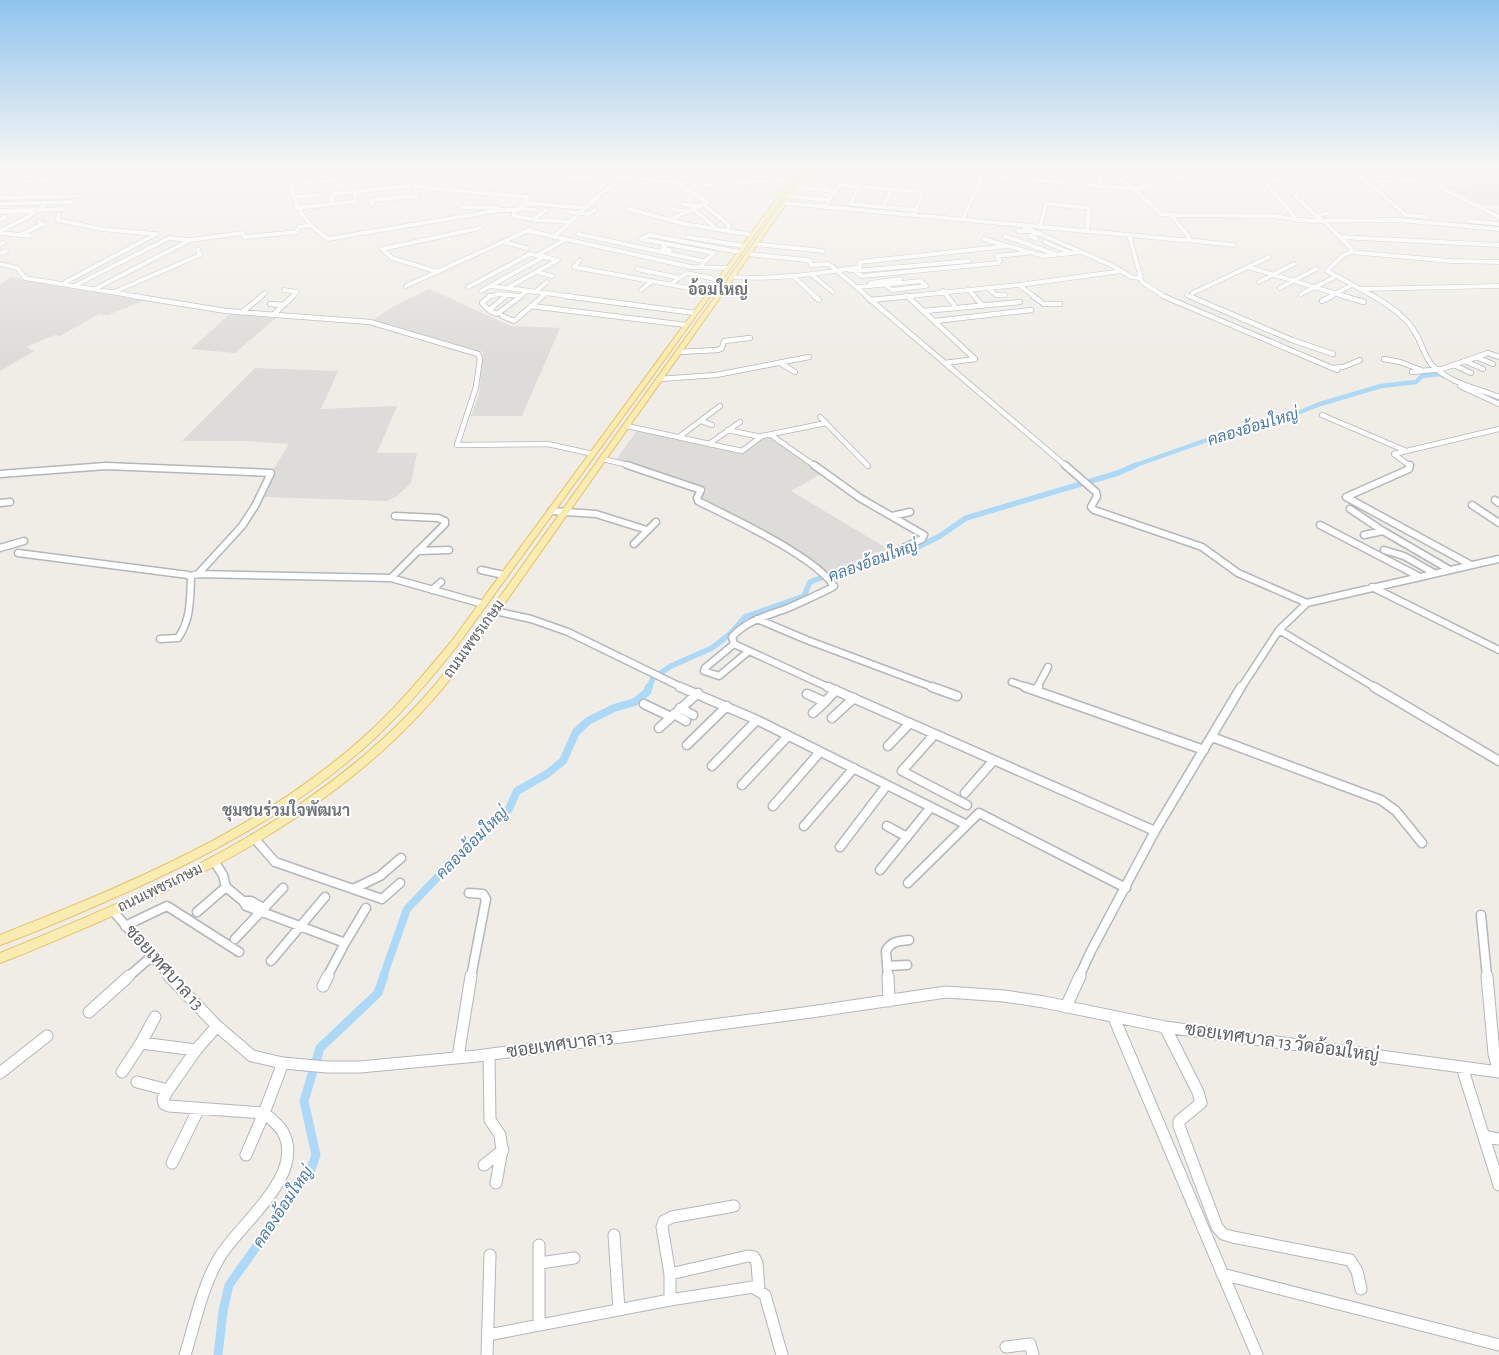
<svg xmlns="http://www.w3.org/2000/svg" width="1499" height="1355" viewBox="0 0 1499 1355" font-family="'Alegreya Sans',Sarabun,sans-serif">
<rect width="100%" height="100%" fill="#efede6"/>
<path fill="#dedcd8" d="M1468 183 1499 184V205H1483L1444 186H1472Z
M11 277 148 299 108 315 99 314 60 336 55 335 26 347 34 351 0 371V285Z
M429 289 511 326 560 328 522 416H471L479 395 483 352 373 320 394 306Z
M230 314 276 318 235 353 191 349Z
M255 368 338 371 321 409 397 406 377 453H417L411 483 397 496 387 501 264 497 276 471H272L289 444 249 441H182Z
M638 429 741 453 765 435 823 473 791 491 893 552H876L833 576 815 562 698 498 708 490 616 460Z"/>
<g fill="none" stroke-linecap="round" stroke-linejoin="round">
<path stroke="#add9f8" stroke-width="3" d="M1350 171 1361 182H1372"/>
<path stroke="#add9f8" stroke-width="4.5" d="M1483 393 1499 400
M1133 466 1264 420 1295 414 1320 404 1381 386 1416 382 1422 376 1439 374 1446 377"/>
<path stroke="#add9f8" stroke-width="5.5" d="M649 688 653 678 671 666 712 648 730 634 745 617 804 596 810 582 823 577 842 575 887 554 910 551 940 536 966 518 1118 473 1136 465"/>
<path stroke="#add9f8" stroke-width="8" d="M383 977 407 909 473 840 488 830 509 809 517 791 547 774 563 761 576 732 588 721 614 708 635 702 647 692 649 687"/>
<path stroke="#add9f8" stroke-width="9" d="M218 1355 223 1311 229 1285 310 1172 316 1155 304 1101 320 1048 378 993 384 976"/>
<g stroke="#b3b6ba" stroke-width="5">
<path id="minor-far4" d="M289 167C292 202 299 219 328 239L501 210H518
M413 167 417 185
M885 167 1134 189 1222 167
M1323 167 1353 170 1367 182 1431 179 1419 167
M1102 172 1131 173 1155 167
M523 174 600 179 606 177 616 167H613
M523 174 531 167
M541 176 550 167
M557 176 567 167
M608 176 708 185 793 179
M573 178 583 167
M1118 178 1135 189
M589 179 600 167
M1023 179 1025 167
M1429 179 1443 189 1499 217
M27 181 61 179
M291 184 347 179 342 188
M1370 184 1406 215 1428 217
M1098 186 1102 167
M795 187 835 191
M1134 189 1161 214 1171 215
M822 192 829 182
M1298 194 1295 196 1322 221
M788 196 829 200
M293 197 318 195
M0 198 81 196
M525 203 585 208
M784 203 1182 240H1187L1189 237 1171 215 1272 216 1310 221 1399 220 1499 229
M0 204 72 202
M332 204V195L334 194 417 185 427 188 527 197 525 203 514 213V216L537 220 570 222
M683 204 698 207
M703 204 729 225 727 231
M850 204 860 186
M852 204 916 210
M372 205V200L417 196 414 185
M462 207 498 208
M824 207 840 185 923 192 914 215
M883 207 892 189
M296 208 352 202 355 201 356 191
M520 209 535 210
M629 209 685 224 752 235
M673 209 688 212
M693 209 714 226V229
M0 211 64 209
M570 212 588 214 595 210
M59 215 57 220 101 229 156 234
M1317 216 1328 213
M534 219 546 210
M672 219 707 202 679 184
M0 220 5 217
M962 220 983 176
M1297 220 1266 183 1318 167
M1324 221 1351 248V252
M1468 221 1499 224
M1024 227 1113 266 1131 277 1140 278
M1040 227 1046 204H1050L1089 208 1087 231
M0 231 28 217 47 203
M529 231 691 267 728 268
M1018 231H1032
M0 233 30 236
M22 234 43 224 39 222
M578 234 703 261 702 266
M1129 235 1142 282 1165 297
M1005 236 1055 254
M554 237 598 196 624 176 631 167
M688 237 744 246
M1340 237 1499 245
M641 239 649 235 739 252
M641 239 667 244 662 248 670 250
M984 239 1007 246
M1036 239 1030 236 1038 233
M1186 240 1234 245
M503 242 527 248
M1045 242 1071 253
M0 244 3 243
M667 244 714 253 704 262
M755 244 823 251
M0 253 6 251
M748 254 807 260 810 261 811 265 829 264 868 297
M538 255 566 239
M580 260 574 267 694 289H713
M0 264 17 268 25 278 141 297
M1248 267 1347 297
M637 269 679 278 671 284
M849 270H853L862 276 998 263 1000 261 997 256 1027 253
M855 271 969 261
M438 272 392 258 382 249 480 228
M536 272 552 276
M812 275 833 292
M731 277C775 280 817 274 860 267V262L1008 246 1044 256 1082 252
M794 277 816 297
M679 278 687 273 719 280
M1259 282 1294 264
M62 284 156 234
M1019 285 1035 297
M74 286 169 238 189 240
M406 286 531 229
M490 286 507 288 558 260
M870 286 921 281 926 286 892 290 887 286
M468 287 530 254 558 260
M857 287 870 286V283L900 279
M507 288 575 297
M988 288 996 295H1005
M1280 288 1316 269
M95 289 190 240 242 233 245 237 297 232 299 227 311 225
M968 289 975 297
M1362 289 1499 286
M284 290 297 292 292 297
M641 290 652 281
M481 291 545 256
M943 291 948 297
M114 292 200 255 198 249
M535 292 547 282
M1193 293 1269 257
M1301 294 1333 278
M906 295 908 297
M1187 295 1192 297
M260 297 265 293
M488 297 499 294 520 296
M504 297 508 294
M519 297 527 291
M541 297 546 293
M900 297 1019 285 1122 271
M1329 297 1350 286
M1375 297 1327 271 1342 256 1351 252 1451 261 1499 262"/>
</g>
<g stroke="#b3b6ba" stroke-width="6">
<path id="minor-far3" d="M133 296 226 311 370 322 478 354 480 358 476 387 457 445 548 444 593 454
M490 296 482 303 490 311 497 314 521 296
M565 296 695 313
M814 296 819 300
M866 296 1066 466
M907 296 975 359
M947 296 954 305
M974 296 983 306
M1033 296 1044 304H1060
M1163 296 1337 370
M1189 296 1292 340 1333 354
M1343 296 1364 302
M1373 296C1389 305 1407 317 1416 334 1422 344 1424 356 1432 365 1449 383 1477 388 1499 397
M870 300 912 296
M1322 301 1332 296
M270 304 284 305
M531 306 686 325
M489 310 506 296
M924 311 1020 302
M241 313 262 296
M273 315 293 296
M502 316 514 321 543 296
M935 321 1031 310
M678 352 718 350 722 348 724 341 750 338
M1476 357 1493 364
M1384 359 1400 362 1421 370
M1465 361 1483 369
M780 363 795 372
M945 363 975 359
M1454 365 1471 373
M1333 368 1343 367 1360 360
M1412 372 1442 369 1488 353 1499 357
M659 379 716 375 809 357
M1460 386 1499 404
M1322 415 1404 450
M820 417 868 466
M701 421 712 425
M627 426 742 451 762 436 826 423
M728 430 761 437
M771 435 815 466
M679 437 720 406
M709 444 740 422
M1394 454 1410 466
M1394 454 1499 429
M603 459 632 466
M100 466H117"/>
</g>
<g stroke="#b3b6ba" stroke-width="9">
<path id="minor-far2" d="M627 465 701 490 697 498 698 501C732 518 814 556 834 586L831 588C817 595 802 602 788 608 767 616 747 620 732 637L734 644 830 688
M814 465 860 498 924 535 922 539 899 550
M1065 465 1096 492 1097 496 1091 507 1094 510 1202 547 1238 573 1307 603
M1410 465 1409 469 1346 497 1471 565
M0 474 106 466 271 473 255 506 242 526 198 574
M1495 500 1499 503
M0 503 10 502
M1472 505 1499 523
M1350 509 1383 531 1450 570
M551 511 596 514 647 530
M892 516 910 512
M1320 525 1418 576
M1364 535 1383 531
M634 544 656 522
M0 548 24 541
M1384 550 1404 556 1434 573
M417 551 449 550
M18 553 188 575 191 578C190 599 191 620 178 638L160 639
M481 570 504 575
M190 576 198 574 391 578 483 604
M391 578 445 524V521L438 518 395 516
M1372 587 1499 650
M432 590 441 582
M495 611 531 619 568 632 683 688
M757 619 807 640 935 688
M1279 630 1376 688
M734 644 705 668 704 671 719 676 749 651
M1012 682 1029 688
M1037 688 1048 667
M1241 688 1279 630 1307 603 1499 559"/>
</g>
<g stroke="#b3b6ba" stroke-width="11">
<path id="minor-far1" d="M680 687 757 720 967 825
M828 687 1155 831
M932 687 957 696
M1025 687 1204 750
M1374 687 1499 761
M1036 690 1038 687
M807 694 825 702 836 690
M644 704 671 717
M680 708 693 715
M813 713 825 702
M674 714 686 721
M832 718 854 698
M659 728 698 693
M934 735 902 771 967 805
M1212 737 1381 800 1396 811 1422 843
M687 745 727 706
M888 746 909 724
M712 766 757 720
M742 785 788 736
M965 793 993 761
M773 806 820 752
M804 826 854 768
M887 826 907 837
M254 838 275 862 353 889 380 876 401 858
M840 847 887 785
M214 861 223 875 226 887 243 901 246 906 345 943 327 977
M880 870 931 807
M908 883 979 813 1126 888
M353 889 382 899 400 883
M469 893 483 894 486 899 471 977
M243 901H251L265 909
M113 911 170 977
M197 912 226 887
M1481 915 1487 977
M125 926 167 906 239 952
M235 939 283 888
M345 943 366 908
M271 961 325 897
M887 966 907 965
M128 977 151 957
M888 977 886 951C891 941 899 941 909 940
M1079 977 1091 951 1155 831 1241 687"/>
</g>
<g stroke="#b3b6ba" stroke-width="13">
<path id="minor" d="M169 976 217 1026 252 1056 283 1063 327 1067H360L477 1056 811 1012 946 992 1004 996 1044 1002 1165 1027 1499 1072
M888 976 889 1001
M1487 976 1494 1054 1499 1072
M323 986 328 976
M1066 1007 1080 976
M89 1012 129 976
M1114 1018 1257 1355
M1165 1027 1198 1092 1201 1103 1179 1121V1126L1217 1227 1223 1234 1233 1237 1350 1260 1357 1271 1361 1289
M141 1043 155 1017
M196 1050 217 1026
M489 1055 490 1120 500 1135 502 1150 496 1183
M458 1057 471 976
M1462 1067 1499 1185
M122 1072 141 1043 196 1050 168 1090 137 1082
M0 1073 47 1036
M168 1090 163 1099 164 1104 169 1106 264 1113 283 1063
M1484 1136 1499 1139
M172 1163 199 1108
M484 1165 503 1150
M614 1235 619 1310
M539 1245V1325
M540 1263 574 1258
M670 1274 748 1256 754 1257 757 1263 759 1290
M1222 1274 1499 1345
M670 1300V1274L662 1227 664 1221 672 1217 734 1206
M488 1335 670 1300 753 1287 765 1295 782 1355
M1006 1347 1030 1344 1033 1355
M185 1355C195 1323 202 1287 219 1258 240 1223 306 1176 283 1132 279 1125 270 1118 264 1113L246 1155
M487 1355 490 1255"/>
</g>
<g stroke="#e7c168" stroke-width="2">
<path id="major" d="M800 167H804L457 646C431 679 404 711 374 739 293 814 192 865 91 908 61 921 31 934 0 945V935C129 884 263 829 367 734 398 706 424 674 451 642Z
M808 167H812L464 661C373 786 233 864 94 924 63 937 32 951 0 963V953C168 885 346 807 457 657Z"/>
</g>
<use href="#minor-far4" stroke="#fff" stroke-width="4"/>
<use href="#minor-far3" stroke="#fff" stroke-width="4.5"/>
<use href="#minor-far2" stroke="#fff" stroke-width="6"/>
<use href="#minor-far1" stroke="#fff" stroke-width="8"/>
<use href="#minor" stroke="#fff" stroke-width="11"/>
<use href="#major" fill="#f9ecb1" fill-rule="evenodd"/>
</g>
<linearGradient id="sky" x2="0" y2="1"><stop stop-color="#90c3ee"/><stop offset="0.47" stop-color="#f8f7f4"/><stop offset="1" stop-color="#f8f7f4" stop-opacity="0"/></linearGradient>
<rect width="1499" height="356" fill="url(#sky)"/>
<g text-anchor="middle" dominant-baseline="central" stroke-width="4" stroke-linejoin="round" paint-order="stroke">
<g font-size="15" fill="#5e6165" stroke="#fff">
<text transform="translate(474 639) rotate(-54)">ถนนเพชรเกษม</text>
<text transform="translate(160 888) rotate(-26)">ถนนเพชรเกษม</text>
</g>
<g font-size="16" font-weight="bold" fill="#6f7377" stroke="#fff">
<text x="718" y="290">อ้อมใหญ่</text>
</g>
<g font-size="16" font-style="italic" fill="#4a7aaa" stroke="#fff">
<text transform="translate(1253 427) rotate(-17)">คลองอ้อมใหญ่</text>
<text transform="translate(873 561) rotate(-20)">คลองอ้อมใหญ่</text>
<text transform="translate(472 843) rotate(-45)">คลองอ้อมใหญ่</text>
<text transform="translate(283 1207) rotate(-56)">คลองอ้อมใหญ่</text>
</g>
<g font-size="16" font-weight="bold" fill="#6f7377" stroke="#fff">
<text x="286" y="811">ชุมชนร่วมใจพัฒนา</text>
</g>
<g font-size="18" fill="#5e6165" stroke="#fff">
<text transform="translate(164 968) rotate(48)">ซอยเทศบาล 13</text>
<text transform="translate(1282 1043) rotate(8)">ซอยเทศบาล 13 วัดอ้อมใหญ่</text>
<text transform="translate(560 1045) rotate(-8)">ซอยเทศบาล 13</text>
</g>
</g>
</svg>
